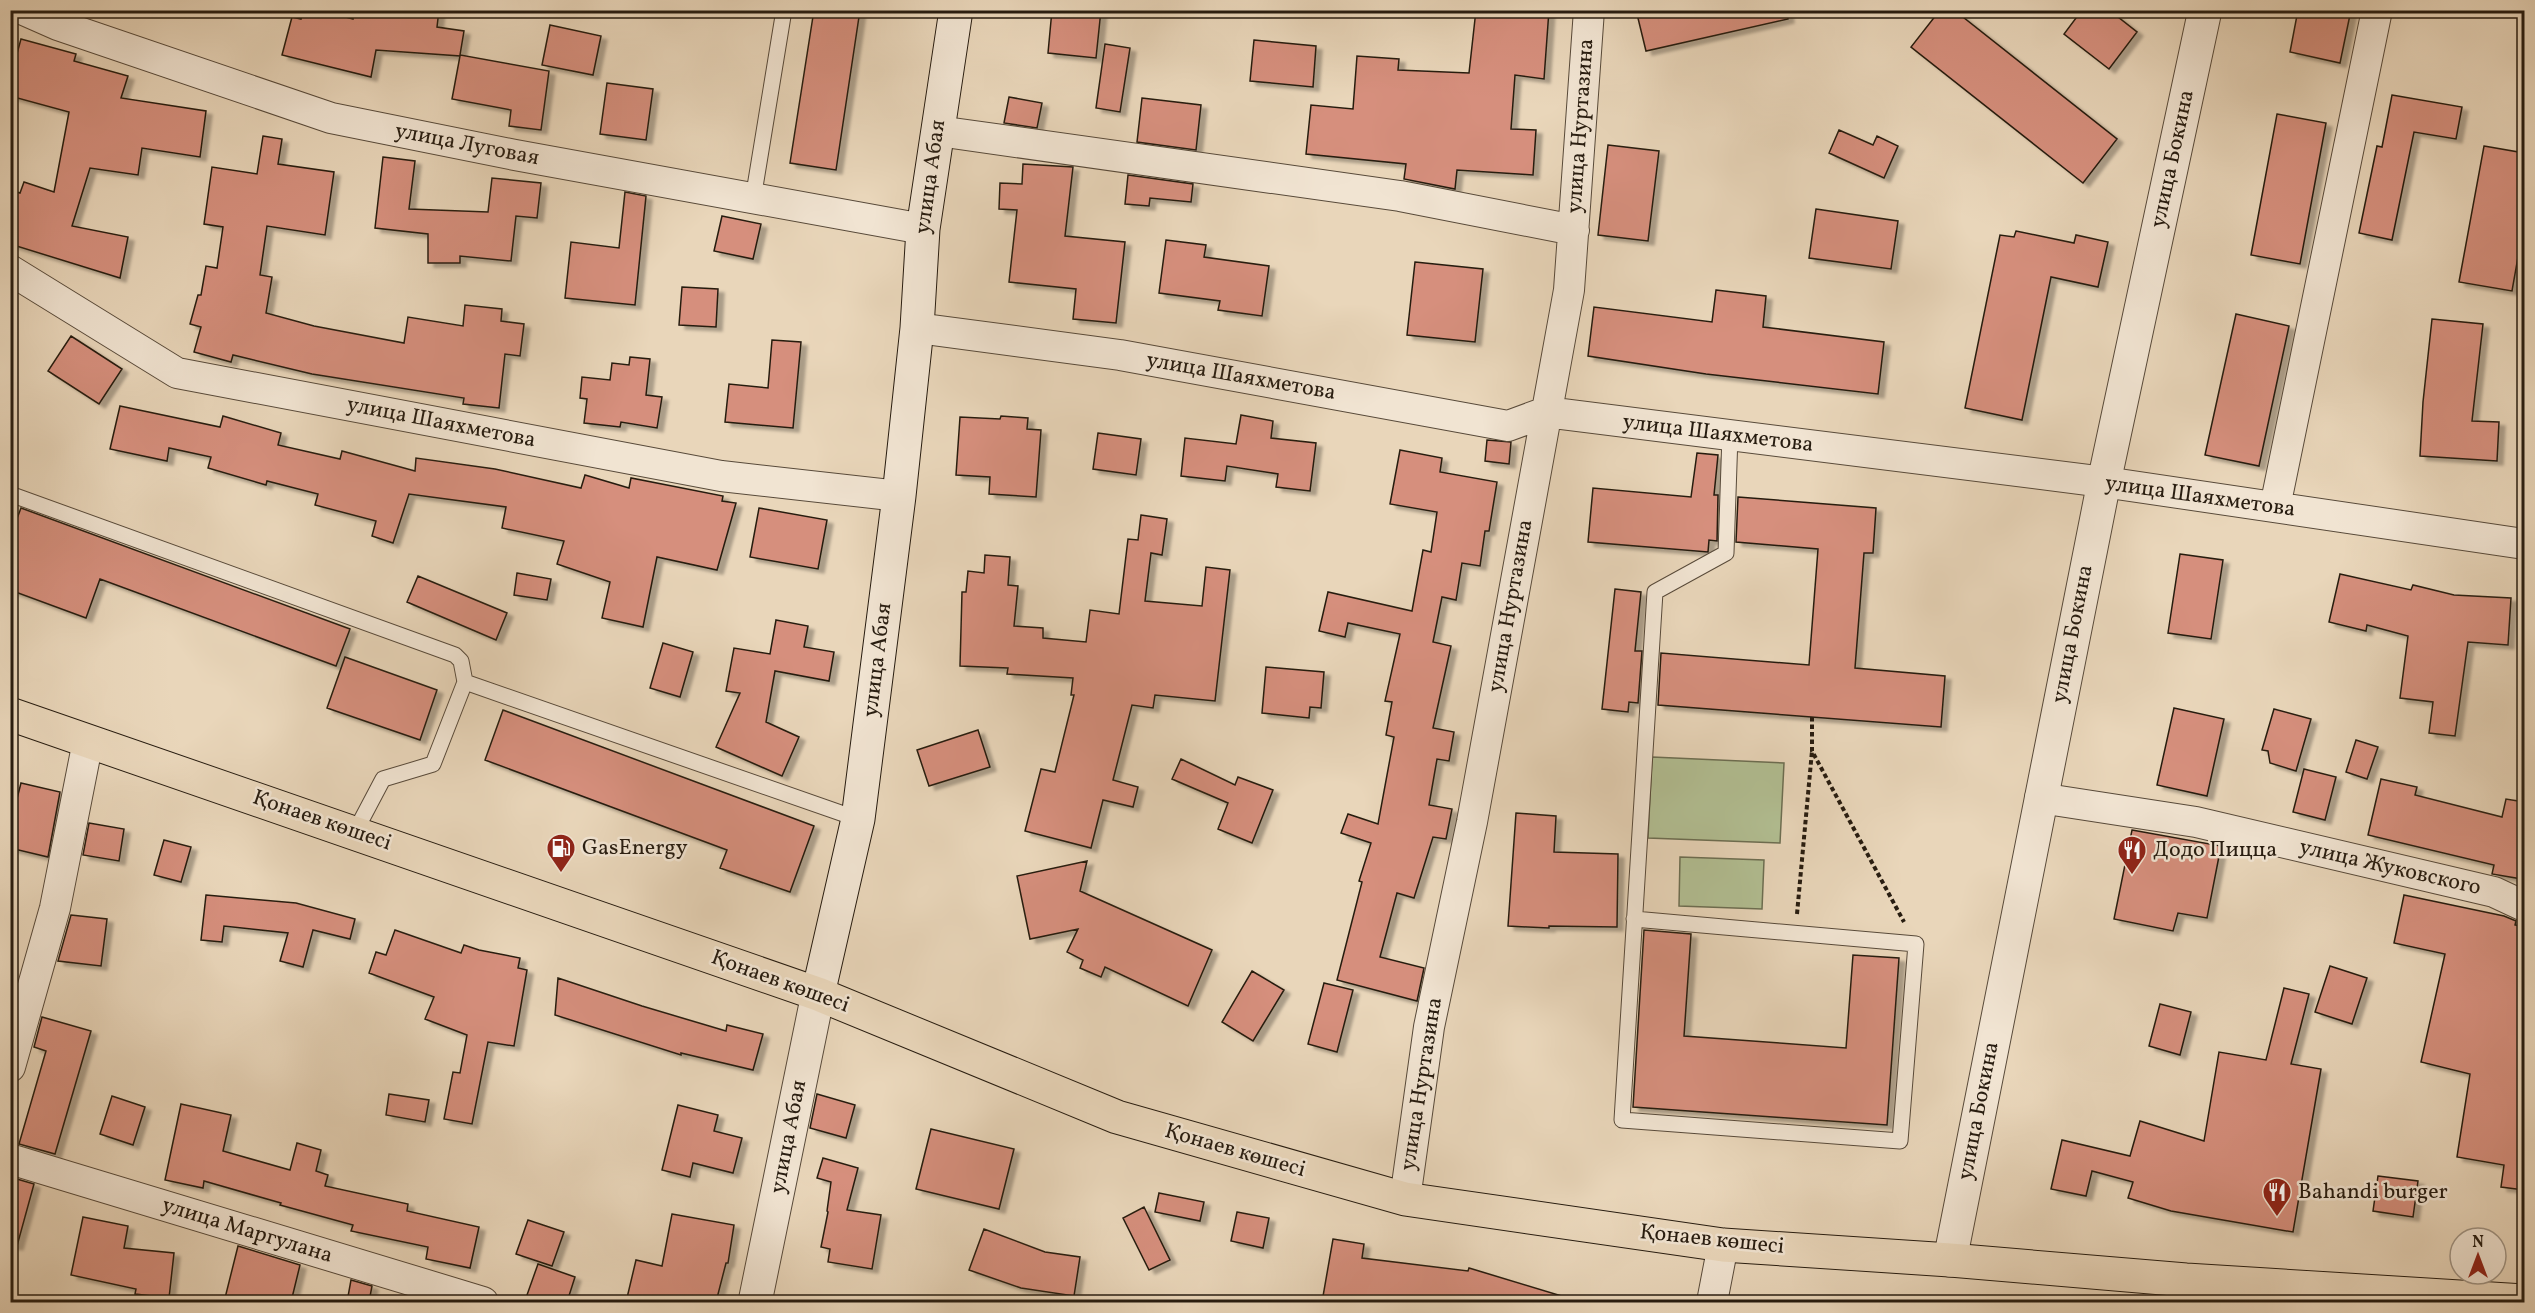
<svg xmlns="http://www.w3.org/2000/svg" width="2535" height="1313" viewBox="0 0 2535 1313" font-family="Vollkorn,serif">
<defs>
<filter id="shadow"><feDropShadow dx="6" dy="4" stdDeviation="1.5" flood-color="#0004"/></filter>
</defs>
<rect width="100%" height="100%" fill="#e9d6ba"/>
<filter id="stains"><feTurbulence type="fractalNoise" baseFrequency=".00333" numOctaves="4"/><feColorMatrix values="0 0 0 0 .2 0 0 0 0 .09 0 0 0 0 .02 0 0 0 .5 -.17"/></filter>
<radialGradient id="worn" r=".72"><stop offset=".6" stop-color="#630" stop-opacity="0"/><stop offset="1" stop-color="#630" stop-opacity=".3"/></radialGradient>
<path fill="#b2bf93" stroke="#6c6e52" stroke-width="1.5" d="M1652 757 1784 763 1780 843 1648 838Z
M1680 857 1764 860 1762 909 1679 906Z"/>
<path fill="#d68f7d" stroke="#271c10" stroke-width="1.5" filter="url(#shadow)" d="M303 10H320L353 19 354 10H439L437 27 464 31 460 55 549 71 541 130 509 126 511 110 452 99 460 56 376 50 371 77 282 55 292 17 301 19Z
M814 10H860L836 170 790 163Z
M1052 10H1101L1096 58 1048 53Z
M1476 10H1549L1544 79 1515 75 1511 129 1536 130 1533 175 1457 170 1455 189 1404 179 1406 164 1306 154 1311 105 1353 109 1357 56 1399 59 1398 70 1469 73Z
M1636 10H1787L1788 19 1646 51Z
M1940 10H1954L2117 139 2083 183 1911 47Z
M2082 10H2109L2137 32 2109 69 2064 34Z
M2298 10H2351L2340 63 2290 52Z
M550 25 601 36 593 75 542 65Z
M21 39 76 54 74 61 128 76 121 98 206 111 200 157 142 148 138 175 90 168 72 226 128 237 120 278 10 244V190L20 193 24 182 54 192 69 112 10 96V79Z
M1254 40 1316 46 1313 87 1250 81Z
M1105 44 1130 48 1120 112 1096 108Z
M607 83 653 89 646 140 600 134Z
M2392 95 2462 107 2456 139 2414 132 2392 240 2359 233 2377 146 2382 147Z
M1009 97 1042 103 1037 128 1004 123Z
M1142 98 1201 105 1196 150 1137 142Z
M2277 114 2326 123 2300 264 2251 255Z
M1839 130 1873 145 1877 136 1898 146 1884 178 1829 153Z
M263 136 282 139 278 164 334 172 325 235 267 226 260 275 272 277 266 313 314 326 404 343 408 317 463 326 465 305 502 309 501 321 524 324 520 356 505 354 499 408 463 404 464 398 312 374 233 355 231 362 194 352 201 327 190 324 198 295H201L206 266 217 268 223 227 204 224 212 167 257 174Z
M1608 145 1659 151 1648 241 1598 235Z
M2484 146 2524 153V223L2512 291 2459 282Z
M383 157 415 161 409 209 488 212 492 178 541 183 537 218 516 216 511 261 460 256V263H428V234L375 228Z
M1023 164 1073 167 1065 236 1125 242 1116 323 1073 319 1076 289 1009 282 1017 210 999 209 1000 183 1022 184Z
M1128 175 1193 184 1191 202 1150 198 1149 206 1125 204Z
M625 192 646 196 635 305 565 298 571 242 619 248Z
M1816 209 1898 221 1891 269 1809 258Z
M722 216 761 224 753 259 714 251Z
M2016 231 2074 243 2076 235 2108 242 2098 287 2051 277 2022 420 1965 408 2000 235 2014 237Z
M1166 240 1206 245 1204 257 1269 266 1262 316 1218 310 1220 301 1159 293Z
M1415 262 1483 269 1475 342 1407 335Z
M682 287 718 289 716 327 679 325Z
M1716 290 1766 296 1763 327 1884 342 1878 394 1706 374 1588 356 1594 307 1712 322Z
M2236 314 2289 326 2259 466 2205 455Z
M2432 319 2483 324 2472 421 2499 422 2497 461 2420 456 2423 402Z
M71 336 122 369 99 404 48 371Z
M772 340 801 342 793 428 725 422 729 384 768 388Z
M630 357 650 359 646 395 662 397 657 428 621 422 620 427 584 423 587 399 580 398 582 377 610 380 612 363 629 365Z
M120 406 220 427 223 416 281 433 278 445 340 459 342 451 415 471 416 458 495 469 581 488 585 475 629 488 631 478 723 496 722 501 736 503 717 570 657 557 643 627 602 618 610 582 557 564 564 541 502 528 506 507 409 494 393 543 372 536 376 521 315 505 318 494 267 481 266 485 208 468 211 457 169 448 167 461 110 449Z
M1241 415 1273 421 1271 438 1316 443 1310 491 1276 487 1278 474 1227 466 1225 481 1181 476 1185 438 1236 444Z
M1001 416 1028 418 1027 429 1041 430 1036 497 989 494 990 477 956 475 960 417 1000 419Z
M1098 433 1141 439 1136 475 1093 469Z
M1487 440 1511 442 1509 464 1485 461Z
M1400 450 1442 458 1440 472 1497 482 1489 531H1485L1480 566 1462 563 1456 600 1442 597 1433 642 1451 646 1433 728 1454 732 1449 761 1437 759 1429 805 1452 809 1446 839 1433 837 1414 898 1397 893 1380 957 1424 968 1417 1001 1337 980 1362 882 1359 881 1371 843 1341 833 1348 814 1378 824 1394 737 1386 735 1392 702 1385 701 1400 634 1348 623 1345 637 1319 631 1328 592 1412 611 1423 550 1431 552 1437 512 1390 504Z
M1697 453 1718 455 1714 495H1718L1717 541 1709 540 1708 552 1588 542 1593 488 1691 497Z
M1738 497 1876 508 1873 553H1864L1855 668 1945 676 1941 727 1658 705 1661 653 1809 665 1818 549 1736 542Z
M21 508 350 629 336 666 100 579 86 618 10 590V537Z
M759 508 827 520 818 569 750 557Z
M1141 515 1167 519 1162 555 1151 553 1145 601 1202 606 1206 567 1230 570 1215 701 1155 695 1153 708 1132 705 1113 780 1138 787 1133 807 1103 800 1091 848 1025 831 1041 769 1055 772 1074 695H1071L1073 678 1007 674 1008 668 960 666 962 592H966L968 571 984 573 985 555 1010 557 1008 585 1018 586 1014 626 1043 628V638L1086 642 1090 610 1119 614 1128 539 1138 540Z
M2180 554 2223 560 2211 639 2168 633Z
M517 573 551 579 547 600 514 595Z
M2340 574 2411 590 2413 585 2454 595 2511 598 2508 645 2468 642 2455 736 2429 733 2433 702 2400 698 2408 636 2367 625 2366 631 2329 622Z
M418 576 507 613 496 640 407 602Z
M1615 589 1641 592 1635 651H1642L1638 703 1629 702 1628 712 1602 709Z
M776 620 808 626 804 647 834 652 829 681 775 671 766 722 799 737 782 776 716 747 740 693 726 691 734 648 770 654Z
M663 643 693 652 680 697 650 688Z
M345 657 437 690 420 740 327 708Z
M1266 667 1324 672 1321 708 1310 707 1309 718 1262 713Z
M2174 708 2224 719 2207 796 2157 785Z
M2274 709 2311 719 2296 771 2270 763 2268 751 2262 750Z
M503 710 814 826 790 892 720 868 727 850 485 760Z
M978 730 990 767 929 786 917 750Z
M2356 740 2378 747 2367 779 2346 772Z
M1181 759 1235 785 1238 777 1273 790 1252 843 1218 829 1228 803 1172 779Z
M2304 769 2336 777 2325 820 2293 812Z
M2381 779 2417 787 2415 795 2502 817 2506 799 2524 802 2522 879 2492 874 2494 865 2368 835Z
M21 783 60 792 48 857 10 848V826Z
M1516 813 1556 816 1554 852 1618 854 1617 927 1549 926V928L1508 926Z
M89 823 124 829 119 861 83 855Z
M2132 830 2221 846 2207 918 2178 913 2173 931 2114 919Z
M164 840 191 847 181 882 154 875Z
M1087 861 1080 891 1212 950 1188 1006 1105 967 1101 977 1080 968 1083 960 1067 952 1078 929 1030 939 1017 876Z
M206 895 296 903 355 919 350 939 313 930 303 967 280 961 288 933 224 926 222 942 201 940Z
M2404 895 2504 916 2516 921 2515 925 2524 927V1190L2501 1187 2504 1165 2457 1157 2470 1074 2421 1062 2445 954 2394 943Z
M71 915 107 919 101 966 58 961Z
M395 930 461 953 464 945 479 950 520 958 518 968 527 970 514 1046 488 1042 472 1124 444 1119 453 1072 460 1073 467 1035 425 1019 434 997 369 973 376 952 386 955Z
M1644 930 1691 934 1684 1036 1846 1048 1853 955 1899 958 1887 1125 1633 1107Z
M2330 966 2367 978 2352 1024 2315 1012Z
M1252 971 1284 990 1253 1041 1222 1022Z
M558 978 642 1006 726 1031 727 1025 763 1034 753 1070 681 1053V1055L555 1015Z
M1324 983 1353 990 1337 1052 1308 1044Z
M2284 988 2309 994 2291 1064 2321 1069 2293 1232 2171 1211 2128 1198 2133 1182 2092 1171 2086 1196 2051 1189 2062 1140 2130 1156 2140 1121 2204 1141 2219 1052 2266 1060Z
M2160 1004 2191 1012 2180 1055 2149 1046Z
M42 1017 91 1031 55 1154 19 1144 46 1051 34 1047Z
M389 1094 429 1100 425 1122 386 1115Z
M817 1094 855 1105 846 1138 810 1128Z
M112 1096 145 1107 133 1145 100 1134Z
M181 1104 231 1115 223 1151 290 1170 297 1143 321 1150 316 1171 328 1175 325 1186 408 1204 407 1211 479 1227 470 1268 426 1259 428 1247 351 1231 353 1225 280 1205 281 1203 204 1181 203 1188 165 1180Z
M678 1105 718 1115 714 1131 742 1138 733 1173 693 1163 690 1177 662 1170Z
M931 1129 1014 1149 999 1209 916 1189Z
M823 1158 858 1168 847 1210 881 1215 872 1269 828 1262 830 1249 821 1247 828 1212 827 1211 831 1182 817 1178Z
M2378 1176 2418 1181 2413 1217 2373 1211Z
M10 1177 34 1184 17 1246 10 1245Z
M1159 1193 1204 1202 1200 1221 1155 1212Z
M1144 1207 1170 1260 1149 1270 1123 1218Z
M1237 1212 1269 1218 1263 1248 1231 1241Z
M672 1214 734 1225 728 1263H726L716 1302H626L636 1260 662 1266Z
M83 1217 128 1226 124 1248 174 1253 169 1298 135 1294 136 1289 71 1275Z
M528 1220 564 1232 552 1266 516 1254Z
M984 1229 1045 1252 1080 1257 1074 1296 1021 1288 969 1270Z
M1333 1239 1364 1244 1362 1258 1468 1271 1469 1268 1565 1297 1564 1302H1322Z
M238 1246 300 1265 291 1302H224Z
M538 1264 575 1277 567 1302H547L527 1295Z
M351 1280 372 1286 369 1302H347Z"/>
<g fill="none" stroke-linecap="round" stroke-linejoin="round">
<g stroke="#584a3a" stroke-width="17">
<path id="service" d="M753 199 784 10
M10 494 455 655 461 661 465 682 433 764 383 779 355 832
M465 682 858 819
M1634 919 1916 944 1900 1141 1622 1120 1655 592 1726 553 1730 435"/>
</g>
<g stroke="#584a3a" stroke-width="32">
<path id="minor" d="M24 10 58 25 331 118 515 155 923 229
M938 131 1400 196 1574 230
M10 270 177 373 721 476 899 496
M917 328 1120 355 1508 426 1546 412 2104 482 2524 544
M2275 507 2377 10
M2040 798 2196 822 2494 892 2524 906
M10 1067 55 908 88 741
M10 1159 483 1302
M1405 1199 1429 1027 1472 822 1569 290 1589 10
M1712 1302 1723 1245
M2179 1302 2186 1280"/>
</g>
<g stroke="#584a3a" stroke-width="35">
<path id="tertiary" d="M1950 1260 2104 482 2205 10
M755 1302 818 994"/>
</g>
<g stroke="#271c10" stroke-width="35">
<path id="secondary" d="M818 994 858 819 899 496 917 328 923 229 956 10"/>
</g>
<g stroke="#271c10" stroke-width="35">
<path id="primary" d="M10 714 818 994 1117 1117 1405 1199 1723 1245 1950 1260 2186 1280 2524 1301"/>
</g>
<path stroke="#271c10" stroke-width="4" stroke-dasharray="4.5 3" stroke-linecap="butt" d="M1812 717V751L1904 922
M1797 914 1812 751
M1158 1301V1302"/>
<use href="#service" stroke="#f1e4d2" stroke-width="15"/>
<use href="#minor" stroke="#f1e4d2" stroke-width="30"/>
<use href="#tertiary" stroke="#f1e4d2" stroke-width="33"/>
<use href="#secondary" stroke="#f1e4d2" stroke-width="33"/>
<use href="#primary" stroke="#e9d6ba" stroke-width="33"/>
</g>
<defs>
<g id="fuel-pin" transform="scale(1.5)"><path d="M0 17L-7.5 6A9.5 9.5 0 1 1 7.5 6Z" fill="#8f2418" stroke="#f1e4d2"/><path d="M-5.5-6h7V0h2V4h1.3V-2.5L3-4.5l.8-.8L6-3V5H2.5V1h-1V6h-7ZM-4.2-4.7v3.2H.2V-4.7Z" fill="#fff"/></g>
<g id="restaurant-pin" transform="scale(1.5)"><path d="M0 17L-7.5 6A9.5 9.5 0 1 1 7.5 6Z" fill="#8f2418" stroke="#f1e4d2"/><path d="M-5-6h1v4h1v-4h1v4h1v-4h1v5L-1.5 .5V6h-2V.5L-5-1ZM5-6V6H3V1.5H1.5Q1.5-4 5-6Z" fill="#fff"/></g>
</defs>
<g fill-rule="evenodd">
<use href="#fuel-pin" x="561" y="848"/>
<use href="#restaurant-pin" x="2132" y="850"/>
<use href="#restaurant-pin" x="2277" y="1192"/>
</g>
<g text-anchor="middle" dominant-baseline="central" stroke-width="5" stroke-linejoin="round" paint-order="stroke">
<g font-size="22" fill="#271c10" stroke="#f1e4d2">
<text transform="translate(1581 126) rotate(-86)">улица Нуртазина</text>
<text transform="translate(467 145) rotate(11)">улица Луговая</text>
<text transform="translate(2173 159) rotate(-78)">улица Бокина</text>
<text transform="translate(931 177) rotate(-82)">улица Абая</text>
<text transform="translate(1241 377) rotate(10)">улица Шаяхметова</text>
<text transform="translate(441 423) rotate(11)">улица Шаяхметова</text>
<text transform="translate(1718 434) rotate(7)">улица Шаяхметова</text>
<text transform="translate(2200 497) rotate(8)">улица Шаяхметова</text>
<text transform="translate(1511 606) rotate(-80)">улица Нуртазина</text>
<text transform="translate(2073 634) rotate(-79)">улица Бокина</text>
<text transform="translate(878 660) rotate(-83)">улица Абая</text>
<text transform="translate(322 821) rotate(19)">Қонаев көшесі</text>
<text transform="translate(2390 868) rotate(13)">улица Жуковского</text>
<text transform="translate(780 982) rotate(20)">Қонаев көшесі</text>
<text transform="translate(1422 1084) rotate(-81)">улица Нуртазина</text>
<text transform="translate(1979 1111) rotate(-79)">улица Бокина</text>
<text transform="translate(789 1137) rotate(-79)">улица Абая</text>
<text transform="translate(1235 1151) rotate(16)">Қонаев көшесі</text>
<text transform="translate(247 1231) rotate(17)">улица Маргулана</text>
<text transform="translate(1712 1240) rotate(6)">Қонаев көшесі</text>
</g>
<g font-size="22" fill="#271c10" stroke="#f1e4d2" text-anchor="start">
<text x="582" y="848">GasEnergy</text>
<text x="2153" y="850">Додо Пицца</text>
<text x="2298" y="1192">Bahandi burger</text>
</g>
</g>
<rect width="2535" height="1313" fill="none" stroke="#e9d6ba" stroke-width="36"/>
<rect x="12" y="12" width="2511" height="1289" fill="none" stroke="#271c10" stroke-width="3"/>
<rect x="18" y="18" width="2499" height="1277" fill="none" stroke="#271c10" stroke-width="1.5"/>
<g transform="translate(2478 1256)"><circle r="28" fill="#f1e4d2" stroke="#a09484" stroke-width="1.5"/>
<path d="M0-4.5L10 22L0 15L-10 22Z" fill="#8f2418"/>
<text y="-9" font-size="16" font-weight="bold" text-anchor="middle" fill="#271c10">N</text>
</g>
<rect width="100%" height="100%" filter="url(#stains)"/>
<rect width="100%" height="100%" fill="url(#worn)"/>
</svg>
